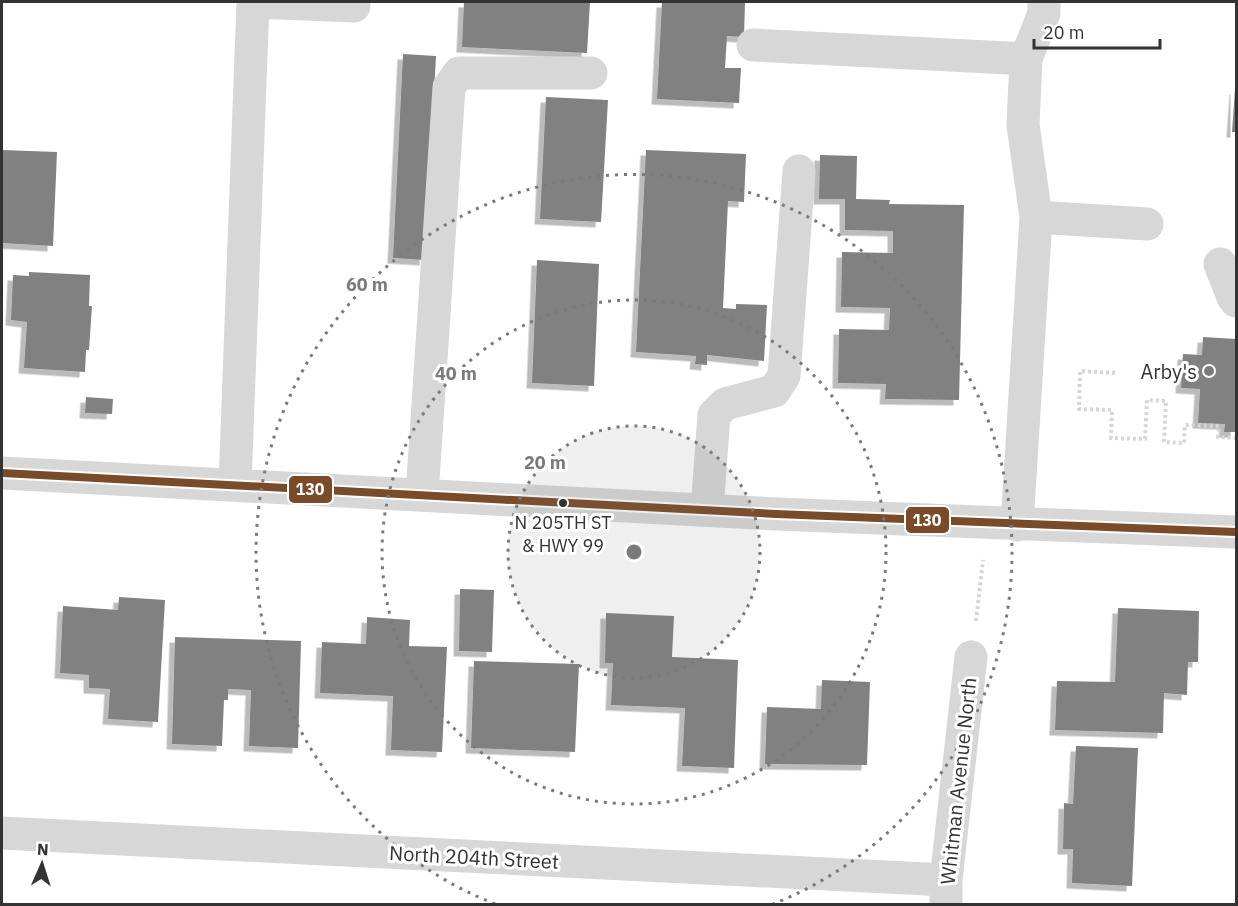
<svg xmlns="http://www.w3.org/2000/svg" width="1238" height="906" viewBox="0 0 1238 906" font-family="'IBM Plex Sans',sans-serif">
<defs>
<filter id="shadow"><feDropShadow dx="-5.5" dy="5.5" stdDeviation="0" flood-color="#0004"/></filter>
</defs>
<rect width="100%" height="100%" fill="#fff"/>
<path fill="#818181" filter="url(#shadow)" d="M464 2H590L587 53 462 47Z
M662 2H745L744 37 727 36 725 68H741L739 103 657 99Z
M403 54 436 56 425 260 393 258Z
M1235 89H1236V132H1232Z
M546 97 608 100 601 222 540 219Z
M2 150 57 152 53 246 2 243Z
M646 150 746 154 744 202 728 201 723 308 736 309V304L767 305 764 361 707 355V365L695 364 696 356 636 352Z
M820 155 857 156 856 199 890 200 889 204 964 205 959 400 885 399 886 384 838 383 839 329 889 330 890 308 841 307 842 252 893 253V231L845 230V199H819Z
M537 260 599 264 594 386 532 383Z
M29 272 90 275 89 306H92L89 350H86L85 372 24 368 27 322 11 320 13 275 29 276Z
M1203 337 1236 339V432H1224L1225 424 1198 423 1200 389 1181 388 1183 354 1202 355Z
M86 397 113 399 112 414 85 413Z
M460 589 494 590 492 652 459 651Z
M119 597 165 600 158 722 108 719 110 689 89 688V675L60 673 63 606 118 610Z
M1118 608 1199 611 1198 662H1188L1187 695 1164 693 1163 733 1055 730 1057 681 1115 682Z
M606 613 674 616 672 657 738 660 734 768 682 766 685 708 611 705 613 663H605Z
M367 617 410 620 409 646 447 647 442 752 391 750 393 696 320 693 322 642 366 644Z
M175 637 301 641 298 748 249 746 251 690 228 689V700H224L222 746 172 744Z
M474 661 579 664 575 752 471 748Z
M822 680 870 682 867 765 765 764 767 707 821 709Z
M1076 746 1138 748 1132 886 1072 883 1073 849H1063L1064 803 1073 804Z"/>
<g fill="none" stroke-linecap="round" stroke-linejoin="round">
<path stroke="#d6d6d6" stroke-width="4" stroke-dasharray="3 3" stroke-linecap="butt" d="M1115 373 1080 371 1079 409 1112 410 1111 438 1145 439 1147 400 1166 401 1164 442 1184 443 1185 425 1219 426 1218 437 1236 438
M976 621 983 560"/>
<path stroke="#d7d7d7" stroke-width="33" d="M253 2 354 6
M753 45 1026 59 1023 125 1036 217 1017 525
M1026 59 1044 13V2
M1036 217 1147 224
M1220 264 1233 297 1236 301
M2 473 776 514 1236 532
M235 485 253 2
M422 495 449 87 459 73H591
M707 510 714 415 725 404 774 391 784 376 799 171
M2 833 946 880
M946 904V880L971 657"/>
<g stroke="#fff" stroke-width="12">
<path id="bus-1" d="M2 473 776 514 1236 532"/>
</g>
<use href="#bus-1" stroke="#7a4b2a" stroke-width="8"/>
</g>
<circle cx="634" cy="552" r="126" fill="#7a7a7a" fill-opacity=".12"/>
<g fill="none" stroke="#7a7a7a" stroke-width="3" stroke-dasharray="3 6">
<circle cx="634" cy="552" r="126"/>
<circle cx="634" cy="552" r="252"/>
<path d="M495 904A378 378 0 1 1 773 904"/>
</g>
<circle fill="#7a7a7a" stroke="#fff" stroke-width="2" cx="1209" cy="371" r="6"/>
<circle fill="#333" stroke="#fff" stroke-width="2" cx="563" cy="503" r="5"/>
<g text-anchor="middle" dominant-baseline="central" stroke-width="6" stroke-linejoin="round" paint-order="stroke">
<g font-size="18" fill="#333" stroke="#fff">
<text x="563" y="522">N 205TH ST<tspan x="563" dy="23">&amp; HWY 99</tspan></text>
</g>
<g font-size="20" fill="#333" stroke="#fff" text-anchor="end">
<text x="1197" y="371">Arby's</text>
</g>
<g font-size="20" fill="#333" stroke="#fff">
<text transform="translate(958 781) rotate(-84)">Whitman Avenue North</text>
<text transform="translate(474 857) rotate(3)">North 204th Street</text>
</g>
</g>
<circle cx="634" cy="552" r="9" fill="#7a7a7a" stroke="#fff" stroke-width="3"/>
<g font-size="18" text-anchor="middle" font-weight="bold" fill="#7a7a7a" stroke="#fff" stroke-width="6" stroke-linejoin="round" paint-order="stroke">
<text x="367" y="291">60 m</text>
<text x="456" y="380">40 m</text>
<text x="545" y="469">20 m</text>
</g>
<g stroke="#fff" stroke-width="2">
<rect x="288" y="475" width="45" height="29" rx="6" fill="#7a4b2a"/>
<rect x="905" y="506" width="45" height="28" rx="6" fill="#7a4b2a"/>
</g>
<g font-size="16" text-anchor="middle" font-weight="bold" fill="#fff">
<text x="310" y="495">130</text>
<text x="927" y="526">130</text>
</g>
<rect width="1238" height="906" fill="none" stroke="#333333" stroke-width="6"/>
<g transform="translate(42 864) rotate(3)" stroke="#ffffff" stroke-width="4.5" paint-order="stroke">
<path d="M0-4.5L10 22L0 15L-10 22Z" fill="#333333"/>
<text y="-9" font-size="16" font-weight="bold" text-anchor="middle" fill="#333333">N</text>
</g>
<path d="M1034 39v9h126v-9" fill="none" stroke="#333333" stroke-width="3"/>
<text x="1043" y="39" font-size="18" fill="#333333" stroke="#ffffff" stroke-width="4.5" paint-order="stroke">20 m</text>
</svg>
